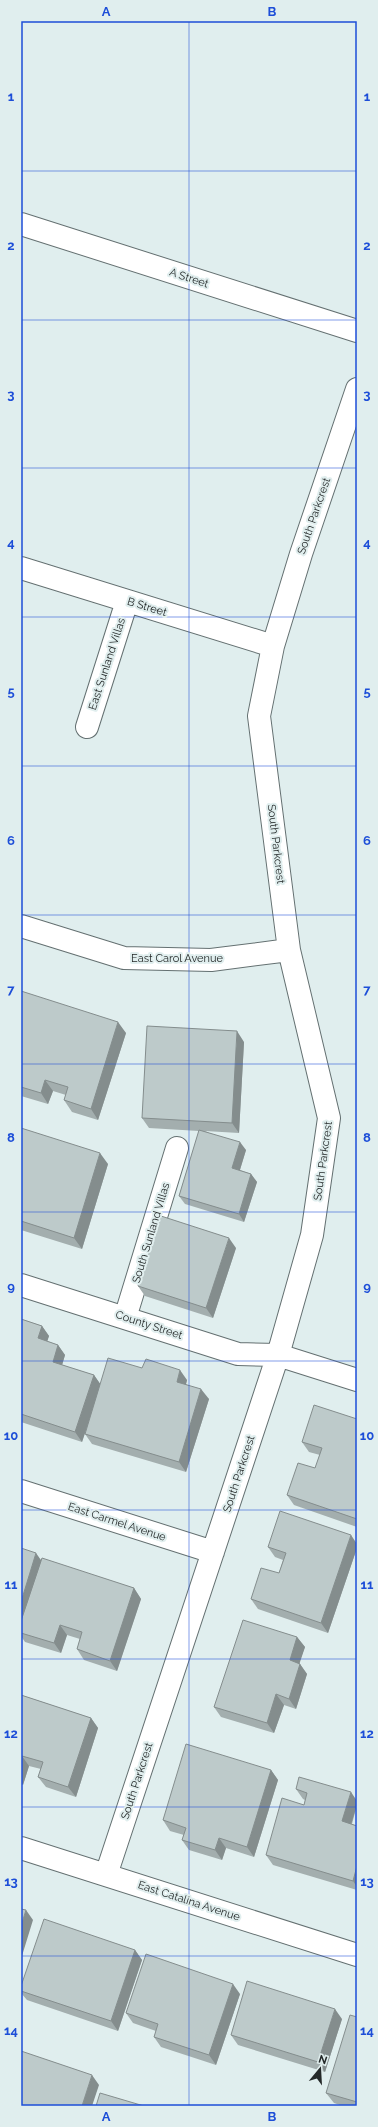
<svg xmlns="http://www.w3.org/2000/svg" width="378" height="2127" viewBox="0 0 378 2127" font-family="Raleway,sans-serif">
<rect width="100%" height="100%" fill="#e0eeee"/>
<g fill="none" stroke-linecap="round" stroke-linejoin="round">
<g stroke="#647071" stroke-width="24">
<path id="minor" d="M21 224 357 331
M21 568 273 646
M87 727 127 601
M21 926 124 958 211 960 289 950
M21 1285 238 1354 278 1355 357 1380
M125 1318 177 1148
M21 1491 213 1552
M21 1848 357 1955
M106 1875 278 1355 312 1235 329 1118 289 950 259 716 273 646 301 554 357 389"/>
</g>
<use href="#minor" stroke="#fff" stroke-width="22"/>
</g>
<path fill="#a3aeae" d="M21 991 126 1033 98 1120 72 1112 64 1100 66 1095 53 1091 48 1104 21 1096Z
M244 1042 239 1133 205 1131 246 1150 240 1170 251 1174 257 1182 244 1222 185 1204 179 1196 199 1131 149 1128 142 1118Z
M21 1128 108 1164 82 1249 21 1230Z
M236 1248 213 1318 145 1296 138 1286Z
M21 1319 42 1326 49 1336 47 1341 58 1345 65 1355 62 1365 94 1375 100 1384 142 1368 187 1380 186 1384 209 1399 186 1472 92 1444 85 1434 87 1427 82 1442 21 1422Z
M357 1419V1527L294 1505 287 1495 315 1468 320 1455 309 1452 302 1442Z
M357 1544V1548L328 1633 258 1609 251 1599 279 1573 283 1560 275 1557 268 1547Z
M21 1548 41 1560 134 1588 141 1599 117 1671 84 1660 77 1649 80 1639 67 1635 61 1653 25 1642 21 1636Z
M297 1637 305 1647 299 1663 300 1664 307 1674 296 1709 284 1705 274 1733 221 1717 214 1707Z
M21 1695 91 1718 98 1728 76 1797 46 1787 38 1777 41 1769 29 1766 23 1785 21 1784Z
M271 1770 278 1780 254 1857 226 1848 222 1860 189 1850 182 1840 184 1835 170 1831 163 1820Z
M296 1789 357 1801V1805L352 1824 357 1826V1890L273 1865 266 1855 304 1805 305 1800 303 1799Z
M135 1950 142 1960 118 2031 27 2000 21 1993V1986Z
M240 1994 216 2065 161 2047 154 2037 156 2031 133 2023 126 2013Z
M357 2017V2106H343L334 2103 326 2093Z
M342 2019 325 2072 238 2045 231 2035Z"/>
<path fill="#848d8d" d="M118 1022 126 1033 98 1120 91 1109Z
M237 1031 244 1042 239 1133 232 1123Z
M45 1080 53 1091 48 1104 41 1093Z
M240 1142 246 1150 238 1176 232 1168Z
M100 1153 108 1164 82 1249 74 1238Z
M251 1174 257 1182 244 1222 239 1214Z
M229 1238 236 1248 213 1318 206 1308Z
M42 1326 49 1336 45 1348 38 1338Z
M58 1345 65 1355 60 1372 53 1362Z
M180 1370 187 1380 184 1392 177 1382Z
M94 1375 101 1385 82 1442 75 1432Z
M201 1389 209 1399 186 1472 179 1462Z
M351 1535 357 1544V1548L328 1633 321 1623Z
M36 1553 43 1563 21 1633V1602Z
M134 1588 141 1599 117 1671 110 1661Z
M60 1625 67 1635 61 1653 54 1643Z
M297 1637 305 1647 297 1671 290 1660Z
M300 1664 307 1674 296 1709 289 1699Z
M276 1694 284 1705 274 1733 267 1723Z
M91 1718 98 1728 76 1797 68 1787Z
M22 1756 29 1766 23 1785 21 1782V1759Z
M271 1770 278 1780 254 1857 247 1847Z
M351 1792 357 1801V1805L349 1831 342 1821Z
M219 1838 226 1848 222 1860 215 1850Z
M357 1866V1887L353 1881Z
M26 1910 33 1920 21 1959V1926Z
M135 1950 142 1960 118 2031 111 2021Z
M233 1984 240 1994 216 2065 209 2055Z
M335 2009 342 2019 325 2072 318 2062Z
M92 2075 99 2085 92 2106H82Z"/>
<path fill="#bdcaca" stroke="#848d8d" d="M21 991 118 1022 91 1109 64 1100 68 1087 45 1080 41 1093 21 1087Z
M147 1026 237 1031 232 1123 142 1118Z
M21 1128 100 1153 74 1238 21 1221Z
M199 1130 240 1142 232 1168 251 1174 239 1214 179 1196Z
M161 1216 229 1238 206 1308 138 1286Z
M21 1319 42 1326 38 1338 58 1345 53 1362 94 1375 75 1432 21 1414Z
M108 1358 142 1368 146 1359 180 1370 177 1382 201 1389 179 1462 85 1434Z
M314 1405 357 1419V1519L287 1495 298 1463 315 1468 322 1448 302 1442Z
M280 1511 351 1535 321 1623 251 1599 261 1568 279 1573 286 1553 268 1547Z
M21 1548 36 1553 21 1602Z
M42 1558 134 1588 110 1661 77 1649 82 1632 60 1625 54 1643 21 1633V1621Z
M243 1620 297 1637 290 1660 300 1664 289 1699 276 1694 267 1723 214 1707Z
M21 1695 91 1718 68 1787 38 1777 43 1762 22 1756 21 1759Z
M186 1744 271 1770 247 1847 219 1838 215 1850 182 1840 186 1828 163 1820Z
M299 1777 351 1792 342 1821 357 1826V1866L353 1881 266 1855 282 1798 304 1805 307 1793 296 1789Z
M21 1909 26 1910 21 1926Z
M44 1919 135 1950 111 2021 21 1991V1986Z
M146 1954 233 1984 209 2055 154 2037 158 2024 126 2013Z
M247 1981 335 2009 318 2062 231 2035Z
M350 2015 357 2017V2102L326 2093Z
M21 2051 92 2075 82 2106H21Z
M100 2093 144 2106H96Z"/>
<path fill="none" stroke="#1d4ed8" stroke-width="1" stroke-opacity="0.55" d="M189 21V2106M21 171H357M21 320H357M21 468H357M21 617H357M21 766H357M21 915H357M21 1064H357M21 1212H357M21 1361H357M21 1510H357M21 1659H357M21 1807H357M21 1956H357"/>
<g text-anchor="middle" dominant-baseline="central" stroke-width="4" stroke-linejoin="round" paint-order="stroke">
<g font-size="11" fill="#242929" stroke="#e0eeee">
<text transform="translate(189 278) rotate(18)">A Street</text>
<text transform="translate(314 516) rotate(-71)">South Parkcrest</text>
<text transform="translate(147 607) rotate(17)">B Street</text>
<text transform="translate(107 664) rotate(-72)">East Sunland Villas</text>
<text transform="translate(276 844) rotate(83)">South Parkcrest</text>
<text x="177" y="958">East Carol Avenue</text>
<text transform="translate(323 1161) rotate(-82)">South Parkcrest</text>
<text transform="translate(151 1233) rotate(-73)">South Sunland Villas</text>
<text transform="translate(149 1325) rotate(18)">County Street</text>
<text transform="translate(239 1474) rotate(-72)">South Parkcrest</text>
<text transform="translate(117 1522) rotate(18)">East Carmel Avenue</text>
<text transform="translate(137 1781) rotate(-72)">South Parkcrest</text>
<text transform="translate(189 1901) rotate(18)">East Catalina Avenue</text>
</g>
</g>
<rect width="378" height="2127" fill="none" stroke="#e0eeee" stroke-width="44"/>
<g transform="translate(320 2069) rotate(18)" stroke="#e0eeee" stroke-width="3" paint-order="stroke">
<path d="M0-3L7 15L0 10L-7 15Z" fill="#242929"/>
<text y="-6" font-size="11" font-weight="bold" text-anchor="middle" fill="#242929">N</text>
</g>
<rect x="22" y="22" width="334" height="2083" fill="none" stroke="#1d4ed8" stroke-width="1.5"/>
<g font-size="13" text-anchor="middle" font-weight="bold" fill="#1d4ed8">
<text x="106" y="16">A</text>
<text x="272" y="16">B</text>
<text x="11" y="101">1</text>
<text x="367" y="101">1</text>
<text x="11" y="250">2</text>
<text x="367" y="250">2</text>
<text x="11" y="399">3</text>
<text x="367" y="399">3</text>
<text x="11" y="547">4</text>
<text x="367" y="547">4</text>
<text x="11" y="696">5</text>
<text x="367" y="696">5</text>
<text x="11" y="845">6</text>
<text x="367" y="845">6</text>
<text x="11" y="994">7</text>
<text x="367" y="994">7</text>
<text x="11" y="1142">8</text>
<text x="367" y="1142">8</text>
<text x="11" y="1291">9</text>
<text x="367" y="1291">9</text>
<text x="11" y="1440">10</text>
<text x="367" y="1440">10</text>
<text x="11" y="1589">11</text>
<text x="367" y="1589">11</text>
<text x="11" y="1738">12</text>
<text x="367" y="1738">12</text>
<text x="11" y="1886">13</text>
<text x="367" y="1886">13</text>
<text x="11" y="2035">14</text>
<text x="367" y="2035">14</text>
<text x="106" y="2121">A</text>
<text x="272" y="2121">B</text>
</g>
</svg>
